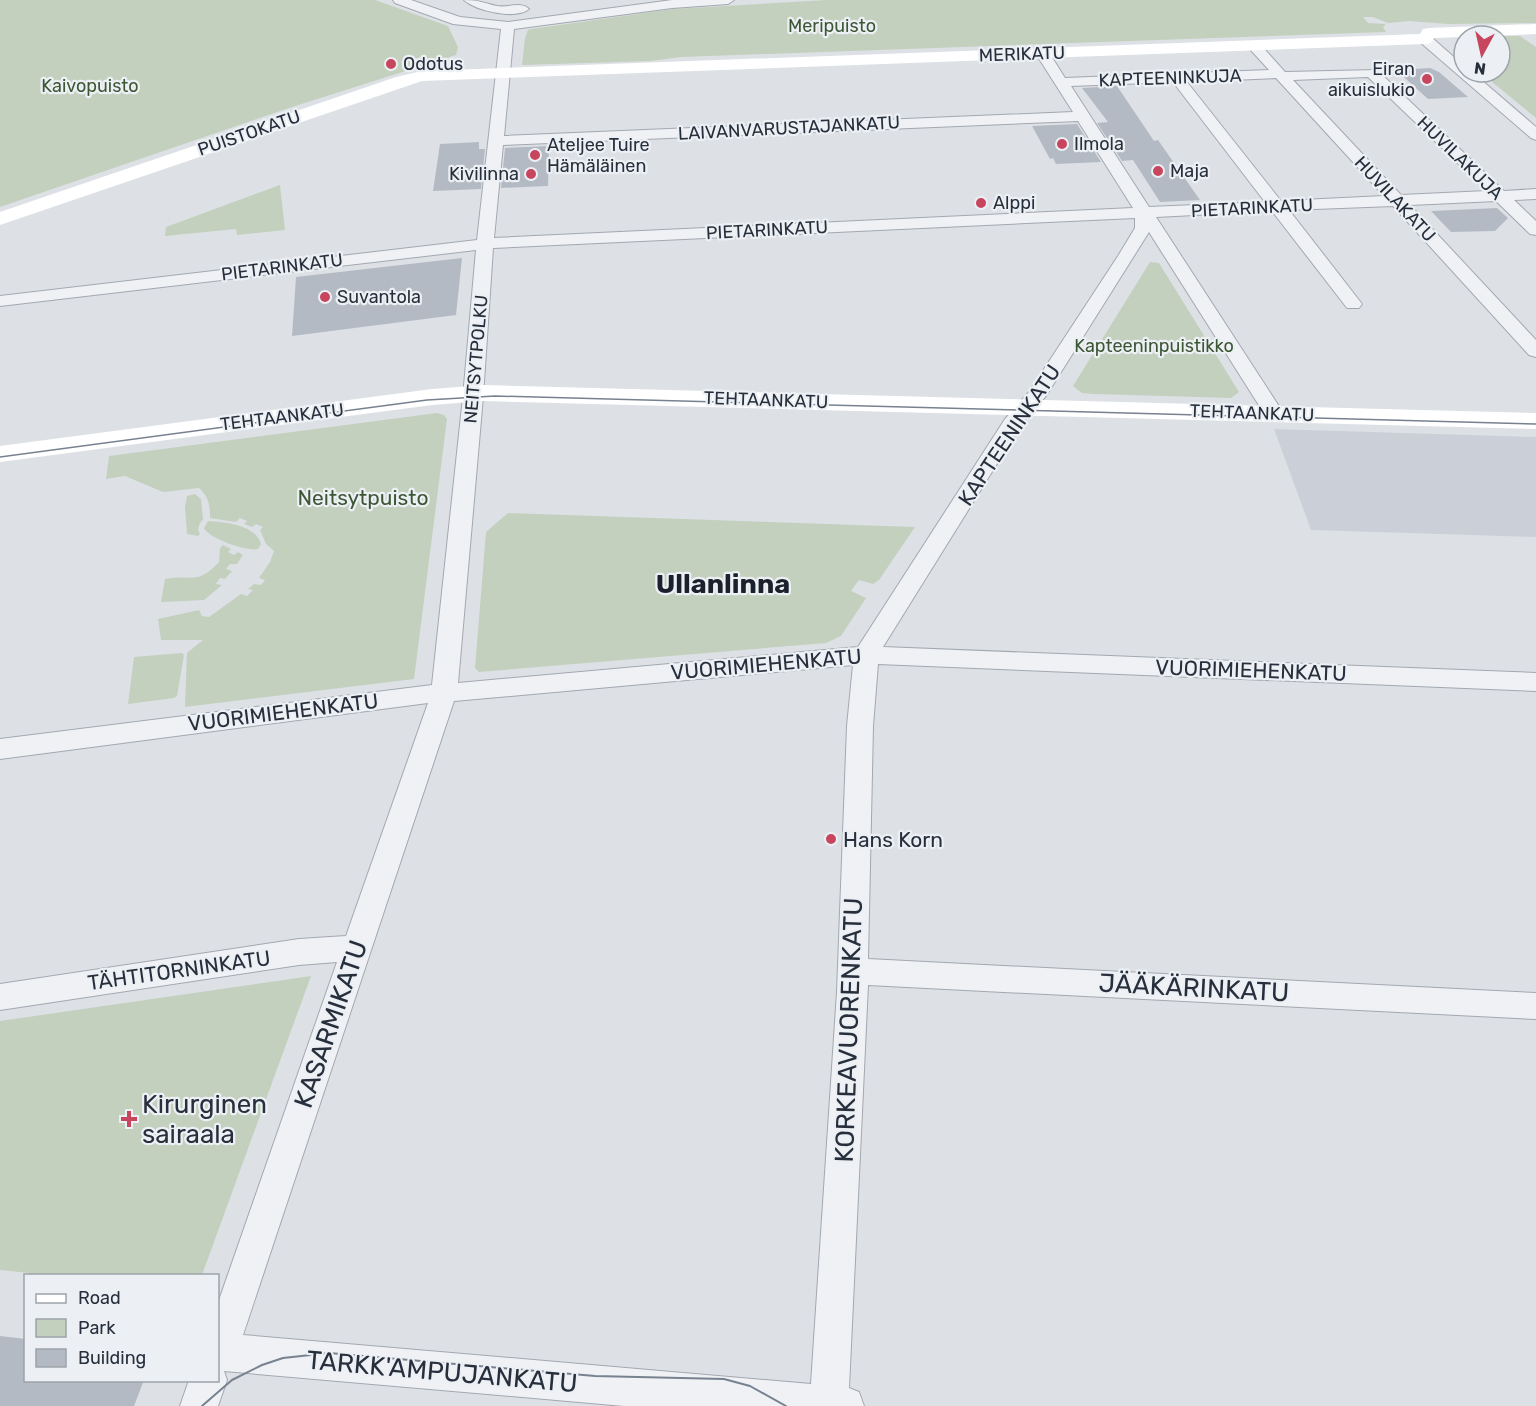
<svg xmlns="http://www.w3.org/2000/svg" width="1536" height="1406" viewBox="0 0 1536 1406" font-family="Rubik,sans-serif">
<rect width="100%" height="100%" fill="#dde1e6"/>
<path fill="#cbd0d8" d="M1274 429 1536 437V537L1311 530Z"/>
<path fill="#c3d0be" d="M0 0H375L448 26 458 47 456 55 289 108 0 207Z
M826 0H1536V23L1448 24 1409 21 1388 23 1373 17H1363L1368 23 1386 24 1383 27 1386 32 681 57 650 61 522 65 525 38 528 30 531 29 673 9Z
M1500 36H1520L1536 47V118L1480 72H1500Z
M280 185 285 230 237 235 236 229 165 236 166 227Z
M1150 262 1159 263 1239 392 1231 398 1094 394 1082 393 1073 386Z
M437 413 444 415 447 419 414 679 185 707 187 653 203 640H161L158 619 199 610 202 616 209 617 241 594 247 596 253 590 248 589 254 584 261 585 265 580 259 578 270 562 274 551 266 544 260 530 263 527 256 524 252 527 244 524 247 521 240 518 236 522 210 518C210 505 209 497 199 488L163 492 125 476 106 479 109 456Z
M195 494 201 499 203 519 199 525 198 530 200 534 198 536 187 534 185 507 187 496Z
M508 513 915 527 879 580 873 584 859 580 851 591 866 598 841 636 826 643 479 672 475 668 486 532Z
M208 521C225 522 256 525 261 544L258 549C247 552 208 538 204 528Z
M223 545 231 549 228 552 234 555 238 552 243 555 237 564H230L226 569 232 571 225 579 220 578 216 584 222 585 204 600 161 602 165 579C192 574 196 586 219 562L220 548Z
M182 653 184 655 177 696 174 698 128 704 134 657Z
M311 976 202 1275 29 1276V1273L0 1270V1021Z"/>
<path fill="#b4bac3" d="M1430 68 1439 72 1468 97 1428 99 1396 70Z
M1117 86 1154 141 1158 140 1200 200 1160 202 1133 160 1122 161 1097 123 1108 122 1082 88Z
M1077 124 1101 162 1056 164 1053 158 1050 159 1032 126Z
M479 142V149H485L481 189 433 191 440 144Z
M549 146 548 186 501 188 505 148Z
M1497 208 1508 218 1495 231 1451 232 1431 211Z
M462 258 456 315 292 336 296 277Z
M0 1336 26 1339V1380H144L134 1406H0Z"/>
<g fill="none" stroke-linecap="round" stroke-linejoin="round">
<g stroke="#a3a8b0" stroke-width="2">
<path id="street" d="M393 0H411L460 17 508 22 672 0H734L728 4 672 8 514 29 504 136 1073 112 1036 54 1038 51H1048L1065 78 1269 70 1247 46 1254 42 1259 43 1285 72 1377 70 1504 191 1536 189V199L1514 200 1536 221V235L1530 234 1496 201 1410 205 1536 340V357L1529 355 1393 206 1289 210 1362 304 1359 308H1347L1272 211 1156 217 1284 414 1281 418H1267L1149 232 1046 396 1023 422 883 647 1536 673V691L878 664 873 726 868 959 1536 993V1019L868 985 849 1388 859 1392 864 1406H624L224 1371 227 1380 218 1406H180L189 1380H218V1303L337 962 299 965 0 1010V984L299 939 346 936 428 703 0 759V739L432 685 463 397 476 250 0 306V296L477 240 501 29 453 24 395 3ZM1368 77 1487 191 1401 195 1293 80ZM1276 78 1384 196 1281 201 1187 82ZM1173 82 1265 202 1149 207 1071 86ZM1078 121 1133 208 494 238 503 145ZM1135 218V228L1118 256 1029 392 1005 419 858 647 458 683 483 397 493 248ZM853 665 847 726 837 992 811 1384 243 1335 454 701Z
M464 0C480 0 483 3 497 6 508 8 521 1 529 9 516 20 476 11 464 0Z
M1425 35 1430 36 1464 66V72H1472L1536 127V140L1531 138 1420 42 1418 39Z"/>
</g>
<use href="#street" fill="#eff1f5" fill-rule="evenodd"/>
<path fill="#fff" fill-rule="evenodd" d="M1536 24V34L1434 38 1431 43 1425 44 422 81 0 225V212L396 77 422 71 1420 34 1423 29 1429 28Z
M484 385 1536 413V429L484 401 432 405 0 462V446L432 389Z"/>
<path stroke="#77818f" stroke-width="1.5" d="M0 457 427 400 495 396 1536 424"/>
<path stroke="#77818f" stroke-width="2" d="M202 1406 232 1380 262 1365 283 1358 329 1353 595 1376 724 1379 750 1386 786 1406"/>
</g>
<g fill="#c7465e" stroke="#ecf0f4" stroke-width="2">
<circle cx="391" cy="64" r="6"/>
<circle cx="1427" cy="79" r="6"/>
<circle cx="1062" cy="144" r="6"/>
<circle cx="535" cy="155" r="6"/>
<circle cx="1158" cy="171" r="6"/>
<circle cx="531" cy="174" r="6"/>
<circle cx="981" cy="203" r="6"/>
<circle cx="325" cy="297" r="6"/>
<circle cx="831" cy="839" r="6"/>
<path d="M126 1110h6v6h6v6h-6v6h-6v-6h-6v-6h6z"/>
</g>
<g text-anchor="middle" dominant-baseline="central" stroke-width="4.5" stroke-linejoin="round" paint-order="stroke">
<g font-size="18" fill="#3d5735" stroke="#ecf0f4">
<text x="832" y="26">Meripuisto</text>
<text x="90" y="86">Kaivopuisto</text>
<text x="1154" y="346">Kapteeninpuistikko</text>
</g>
<g font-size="18" fill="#272f3c" stroke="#ecf0f4">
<text transform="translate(1022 54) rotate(-2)">MERIKATU</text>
<text transform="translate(1170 78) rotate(-2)">KAPTEENINKUJA</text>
<text transform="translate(789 128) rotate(-3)">LAIVANVARUSTAJANKATU</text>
<text transform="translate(249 133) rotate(-19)">PUISTOKATU</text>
<text transform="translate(1460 158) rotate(44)">HUVILAKUJA</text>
<text transform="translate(1395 199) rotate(47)">HUVILAKATU</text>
<text transform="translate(1252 208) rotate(-3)">PIETARINKATU</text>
<text transform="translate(767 230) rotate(-3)">PIETARINKATU</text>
<text transform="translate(282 267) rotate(-7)">PIETARINKATU</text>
<text transform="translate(476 359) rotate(-85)">NEITSYTPOLKU</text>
<text transform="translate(766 400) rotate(2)">TEHTAANKATU</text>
<text transform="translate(1252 413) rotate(2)">TEHTAANKATU</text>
<text transform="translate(282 417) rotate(-7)">TEHTAANKATU</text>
</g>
<g font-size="18" fill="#272f3c" stroke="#ecf0f4" text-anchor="start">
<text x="403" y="64">Odotus</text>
<text x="1415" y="69" text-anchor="end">Eiran<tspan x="1415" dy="21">aikuislukio</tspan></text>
<text x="1074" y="144">Ilmola</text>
<text x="547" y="145">Ateljee Tuire<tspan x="547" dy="21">Hämäläinen</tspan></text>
<text x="1170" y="171">Maja</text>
<text x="519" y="174" text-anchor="end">Kivilinna</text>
<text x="993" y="203">Alppi</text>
<text x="337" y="297">Suvantola</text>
</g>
<g font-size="21" fill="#272f3c" stroke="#ecf0f4">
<text transform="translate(1009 435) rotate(-56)">KAPTEENINKATU</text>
<text transform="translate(766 664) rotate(-5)">VUORIMIEHENKATU</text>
<text transform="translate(1251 670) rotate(2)">VUORIMIEHENKATU</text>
<text transform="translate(283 712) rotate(-7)">VUORIMIEHENKATU</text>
<text transform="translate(179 970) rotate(-8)">TÄHTITORNINKATU</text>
</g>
<g font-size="21" fill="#3d5735" stroke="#ecf0f4">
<text x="363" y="497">Neitsytpuisto</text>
</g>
<g font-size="21" fill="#272f3c" stroke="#ecf0f4" text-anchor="start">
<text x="843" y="839">Hans Korn</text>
</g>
<g font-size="26" fill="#272f3c" stroke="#ecf0f4">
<text transform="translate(1194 988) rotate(3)">JÄÄKÄRINKATU</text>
<text transform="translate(331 1024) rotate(-71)">KASARMIKATU</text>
<text transform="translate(849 1030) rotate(-88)">KORKEAVUORENKATU</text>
<text transform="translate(442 1372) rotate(5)">TARKK'AMPUJANKATU</text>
</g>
<g font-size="26" fill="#272f3c" stroke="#ecf0f4" text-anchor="start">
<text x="142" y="1104">Kirurginen<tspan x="142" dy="30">sairaala</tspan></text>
</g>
<g font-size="27" font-weight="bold" fill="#1a212c" stroke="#ecf0f4">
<text x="723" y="584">Ullanlinna</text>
</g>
</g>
<rect x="24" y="1274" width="195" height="108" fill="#ecf0f4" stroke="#9da3aa" stroke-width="1.5"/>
<rect x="36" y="1294" width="30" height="9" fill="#ffffff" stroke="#9da3aa" stroke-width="1.5"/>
<text x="78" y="1304" font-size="18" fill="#272f3c">Road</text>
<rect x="36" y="1319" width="30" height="18" fill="#c3d0be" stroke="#9da3aa" stroke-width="1.5"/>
<text x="78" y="1334" font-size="18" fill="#272f3c">Park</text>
<rect x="36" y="1349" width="30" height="18" fill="#b4bac3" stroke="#9da3aa" stroke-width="1.5"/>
<text x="78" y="1364" font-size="18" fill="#272f3c">Building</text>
<g transform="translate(1482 54) rotate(188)"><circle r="28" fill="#ecf0f4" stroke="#9da3aa" stroke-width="1.5"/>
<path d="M0-4.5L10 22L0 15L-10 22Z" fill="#c7465e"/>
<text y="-9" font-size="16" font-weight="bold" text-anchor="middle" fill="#272f3c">N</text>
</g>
</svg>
